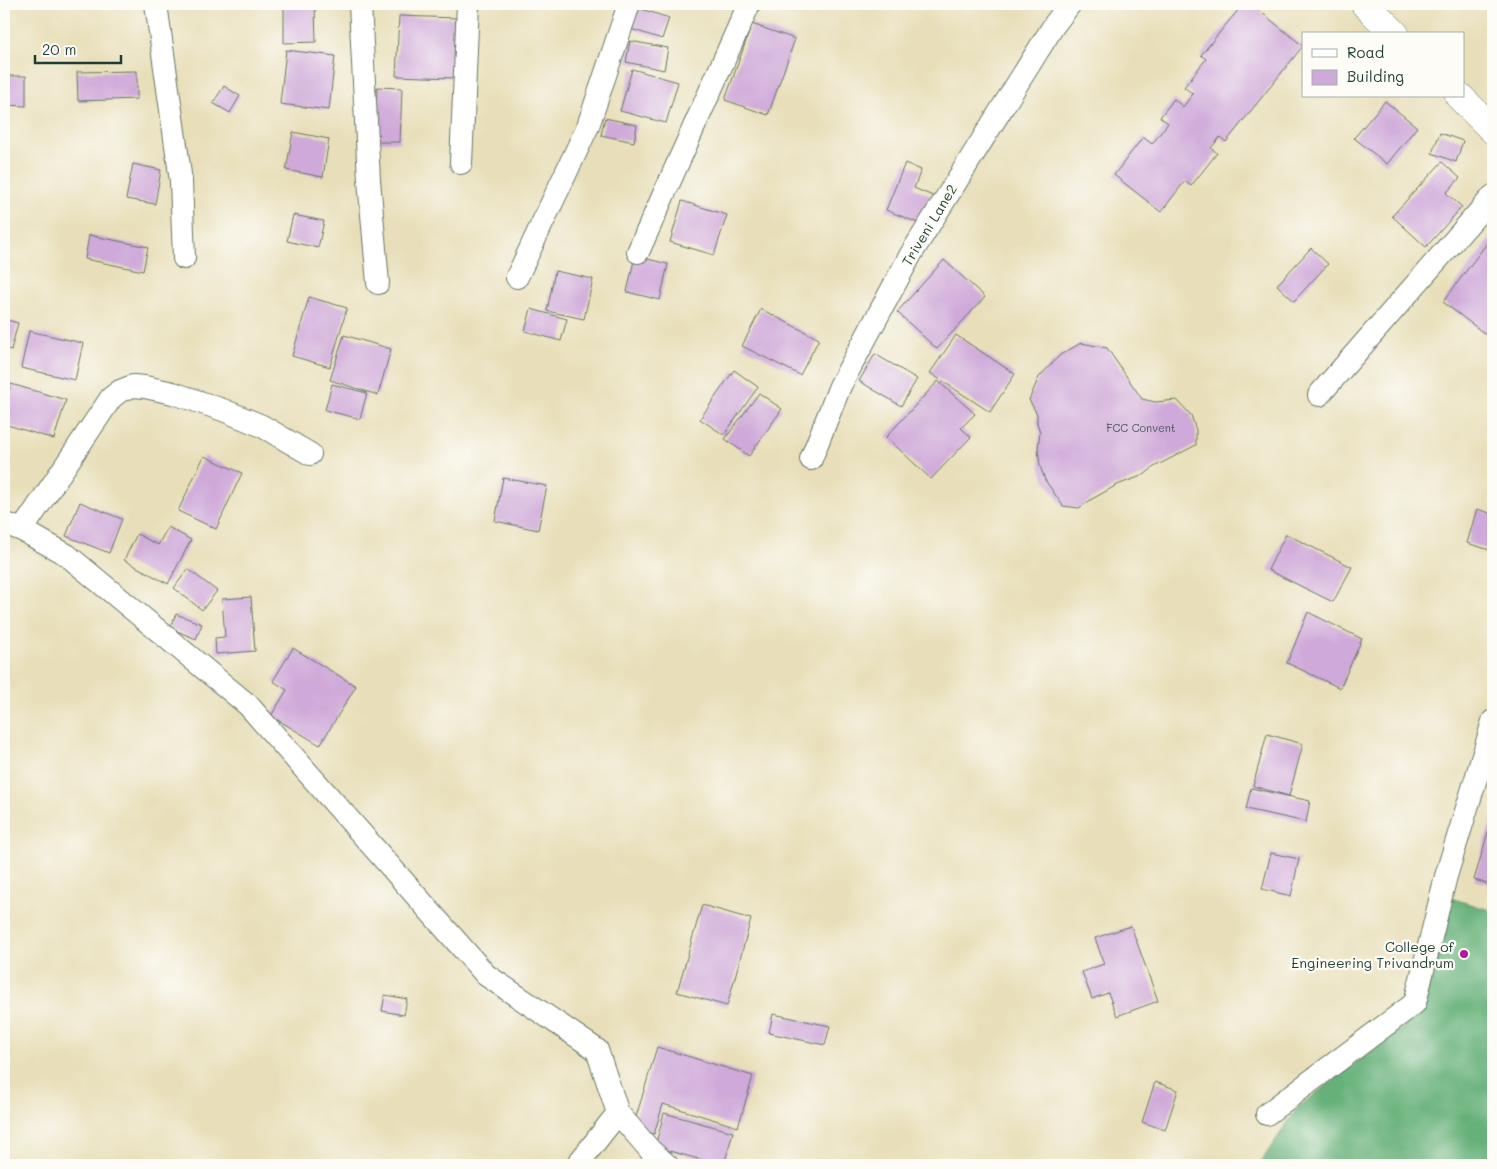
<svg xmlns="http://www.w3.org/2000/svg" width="1497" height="1169" viewBox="0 0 1497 1169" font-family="Mali,sans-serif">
<rect width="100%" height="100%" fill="#fdfcf7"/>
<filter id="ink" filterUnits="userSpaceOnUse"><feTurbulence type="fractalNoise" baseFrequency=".02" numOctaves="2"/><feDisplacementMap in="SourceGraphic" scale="10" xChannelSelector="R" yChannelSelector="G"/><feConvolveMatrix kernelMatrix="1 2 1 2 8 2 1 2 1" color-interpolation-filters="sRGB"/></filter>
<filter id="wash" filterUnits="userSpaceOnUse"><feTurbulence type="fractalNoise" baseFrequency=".0096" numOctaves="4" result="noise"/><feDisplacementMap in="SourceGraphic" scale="20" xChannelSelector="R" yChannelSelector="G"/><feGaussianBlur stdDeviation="1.12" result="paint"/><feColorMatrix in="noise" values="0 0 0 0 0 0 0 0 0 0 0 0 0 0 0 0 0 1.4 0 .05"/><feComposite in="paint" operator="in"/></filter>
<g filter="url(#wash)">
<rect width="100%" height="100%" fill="#e8dfba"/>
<path fill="#66b179" stroke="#427756" d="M1447 897 1493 911V1165H1259L1298 1107 1423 1012Z"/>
<g id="blocks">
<path fill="#cfa9d9" d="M1243 4H1251L1303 46 1226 142 1220 137 1211 148 1217 153 1191 186 1185 181 1161 212 1114 175 1143 137 1152 144 1168 123 1160 117 1174 99 1183 107 1193 94 1184 87 1206 59 1201 55Z
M315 6 316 42 284 43V7Z
M635 7 669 18 662 39 628 28Z
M399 16 456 18 454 78 396 76Z
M752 24 795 39 768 115 725 100Z
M630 41 668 48 664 70 626 62Z
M286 50 335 56 329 110 280 104Z
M632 69 678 82 666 123 620 111Z
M137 71V99L78 101 77 72Z
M4 76H26V106L4 105Z
M224 86 240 96 230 113 213 103Z
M377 87 402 88 400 142H375Z
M1385 101 1417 127 1387 164 1354 138Z
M605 118 637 125 634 142 601 135Z
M293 132 329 139 323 177 286 170Z
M1440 133 1463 141 1456 162 1432 153Z
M1442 162 1460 178 1446 193 1462 207 1426 247 1392 216Z
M905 163 921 170 914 188 935 197 923 225 886 210Z
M133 164 161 170 155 204 126 199Z
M682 201 727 215 714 255 670 242Z
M293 215 324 221 318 248 287 241Z
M89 235 148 247 143 271 85 259Z
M1493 235V340L1443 302Z
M1311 248 1328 264 1294 301 1277 285Z
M635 256 668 264 660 300 627 292Z
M944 260 985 297 937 349 897 312Z
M555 271 593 279 584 319 547 311Z
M309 297 347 308 330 367 292 356Z
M531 309 567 319 561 341 525 331Z
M761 309 819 339 800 375 742 346Z
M4 319 18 323 11 350 4 348Z
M29 331 83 343 75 380 21 368Z
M344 335 391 349 378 395 330 380Z
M956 335 1015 374 990 412 930 373Z
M1081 343 1107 348 1142 399 1155 402 1177 400 1191 415 1196 430V445L1154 467 1144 475 1117 485 1092 499 1079 508 1063 506 1045 480 1040 466 1038 448 1040 432 1037 423V414L1029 400 1039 377 1060 355Z
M875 354 917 379 901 406 859 381Z
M734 370 758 387 724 435 700 419Z
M938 381 975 414 961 428 971 437 931 479 886 437Z
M11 384 66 400 54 439 4 424V406Z
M332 384 367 393 360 419 325 410Z
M759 393 782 409 749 456 725 439Z
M204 456 242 473 216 529 178 511Z
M503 478 547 486 538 530 495 521Z
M80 502 122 519 109 553 66 536Z
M1477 509 1493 514V551L1467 543Z
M168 527 191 540 168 584 124 560 137 534 158 545Z
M1286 534 1352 567 1333 602 1268 570Z
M188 569 217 591 202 610 174 588Z
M251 597 255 651 216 654 215 638 225 637 222 599Z
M1308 612 1362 639 1340 688 1287 663Z
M176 614 202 624 196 639 170 628Z
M293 648 356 686 320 745 271 716 287 690 273 681Z
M1267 734 1303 744 1289 796 1253 786Z
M1251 788 1310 801 1306 822 1246 809Z
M1493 815V885L1474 880Z
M1271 853 1299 859 1291 896 1262 889Z
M702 905 751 919 727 1006 677 992Z
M1131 926 1158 1001 1117 1016 1108 993 1092 999 1082 972 1104 964 1095 938Z
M385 995 407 999 404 1015 382 1011Z
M773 1014 830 1026 825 1045 769 1033Z
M657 1047 753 1076 738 1127 663 1104 654 1134 633 1127Z
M1155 1082 1178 1090 1165 1130 1142 1122Z
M664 1113 733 1132 724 1165H720L655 1147Z"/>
</g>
</g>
<g filter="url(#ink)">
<use href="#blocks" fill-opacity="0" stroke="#657663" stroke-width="1"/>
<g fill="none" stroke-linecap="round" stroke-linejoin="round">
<g stroke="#657663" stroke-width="24">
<path id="minor" d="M156 4 181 181 184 258
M360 4 369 180 378 283
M461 163 468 4
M638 252 749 4
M517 277 588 126 629 4
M1319 395 1493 196
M811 459 840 386 911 254 1054 25 1070 4
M4 523 22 530 67 555 248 705 486 975 597 1050 618 1113 577 1165
M22 530 111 398 120 391 133 386 145 387 173 393 223 410 262 426 310 454
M1493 721 1486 746 1493 748
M618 1113 650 1150 667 1165
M1267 1114 1415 1003 1446 876 1486 746"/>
</g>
<g stroke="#657663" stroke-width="29">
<path id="secondary" d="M1365 4 1395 34
M1459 96 1493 130"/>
</g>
<use href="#minor" stroke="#fff" stroke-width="22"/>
<use href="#secondary" stroke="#fff" stroke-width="28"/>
</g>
</g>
<circle fill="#b5179e" stroke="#fdfcf7" stroke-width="2" cx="1464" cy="954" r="5"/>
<g text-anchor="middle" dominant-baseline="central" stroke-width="4.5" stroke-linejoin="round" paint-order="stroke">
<g font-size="11" fill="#4b585d">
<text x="1141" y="427">FCC Convent</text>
</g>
<g font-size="14" fill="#1f3d34" stroke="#fdfcf7">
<text transform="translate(929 225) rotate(-59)">Triveni Lane2</text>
</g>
<g font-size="14" fill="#1f3d34" stroke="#fdfcf7" text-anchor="end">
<text x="1454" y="946">College of<tspan x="1454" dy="16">Engineering Trivandrum</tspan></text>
</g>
</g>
<rect width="1497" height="1169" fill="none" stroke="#fdfcf7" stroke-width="20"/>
<rect x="1302" y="32" width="162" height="65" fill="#fdfcf7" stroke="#a4b0a9"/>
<rect x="1312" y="49" width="25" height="8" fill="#ffffff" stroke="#a4b0a9"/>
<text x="1347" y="58" font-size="15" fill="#1f3d34">Road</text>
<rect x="1312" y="70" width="25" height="15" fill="#cfa9d9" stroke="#a4b0a9"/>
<text x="1347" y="82" font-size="15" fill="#1f3d34">Building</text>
<path d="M35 55v8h86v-8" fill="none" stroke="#1f3d34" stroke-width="2.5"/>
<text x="42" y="55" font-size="15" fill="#1f3d34" stroke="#fdfcf7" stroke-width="4" paint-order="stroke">20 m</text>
</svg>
